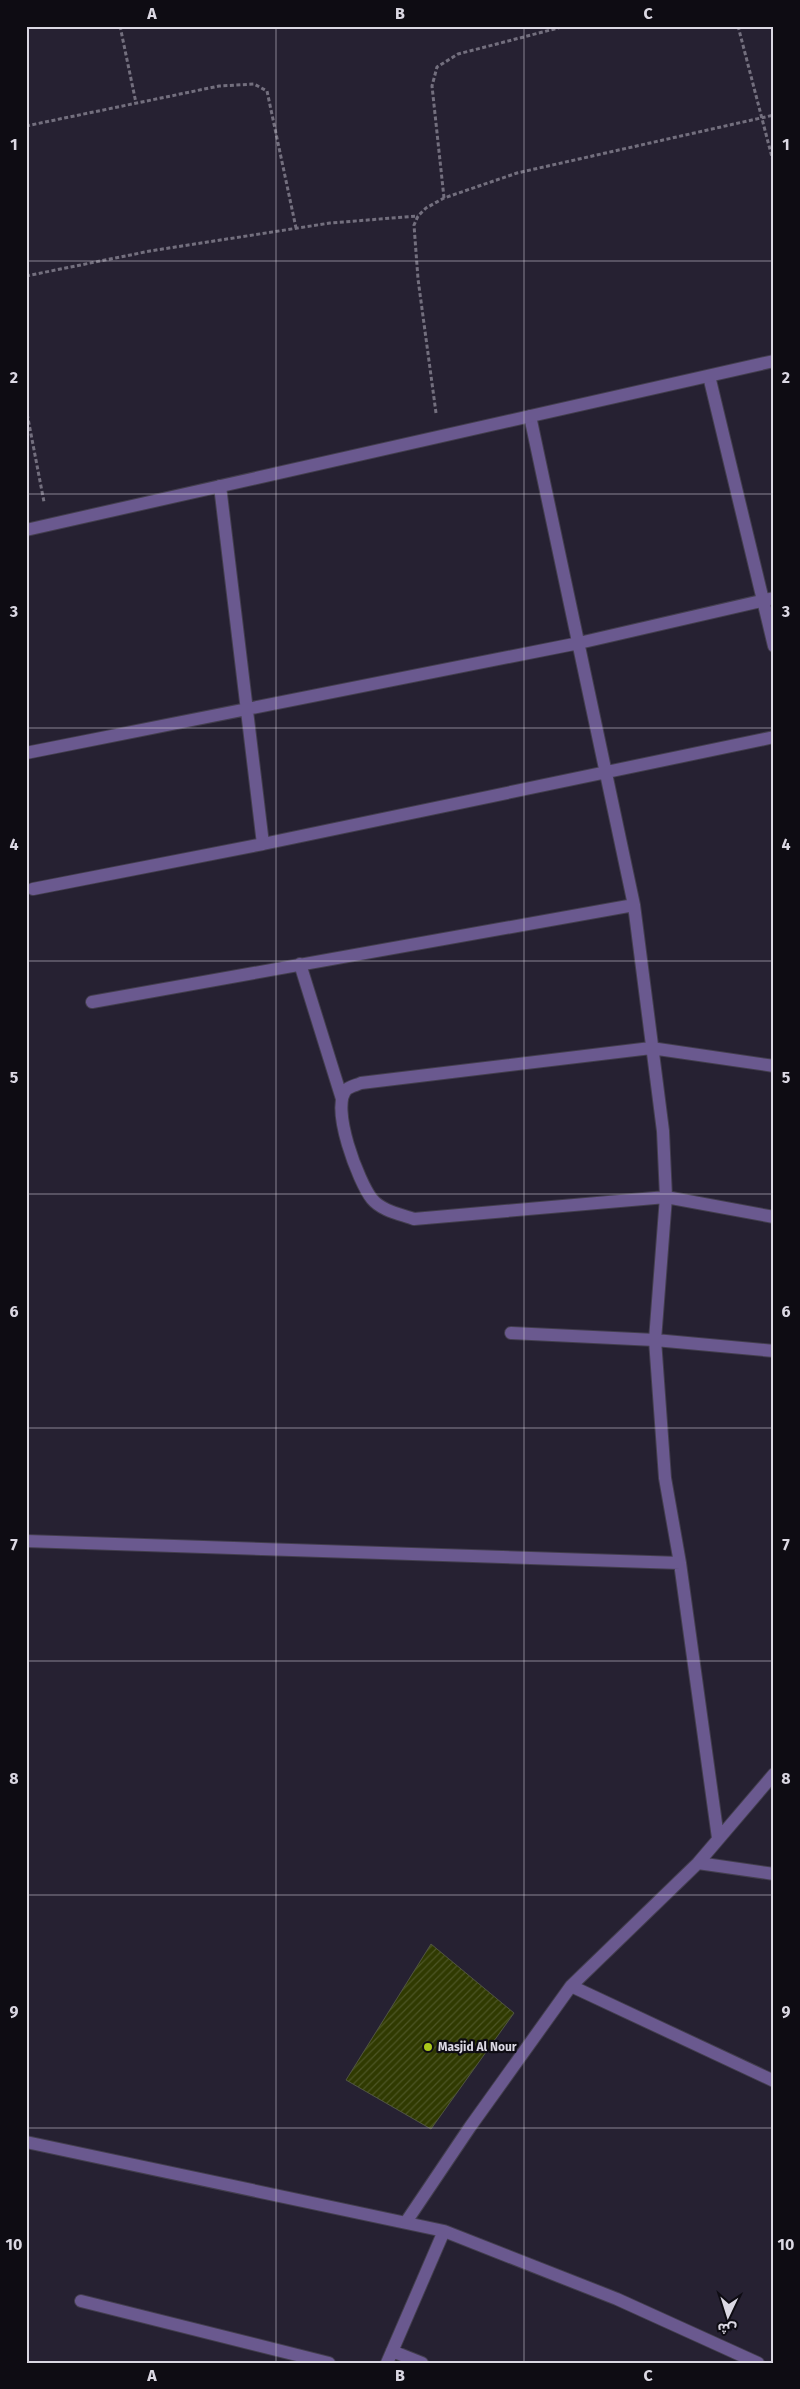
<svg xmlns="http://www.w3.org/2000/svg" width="800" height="2389" viewBox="0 0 800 2389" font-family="'Fira Sans','Noto Sans Arabic',sans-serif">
<defs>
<pattern id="building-hatch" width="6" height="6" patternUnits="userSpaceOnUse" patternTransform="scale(1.25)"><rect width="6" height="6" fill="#303a01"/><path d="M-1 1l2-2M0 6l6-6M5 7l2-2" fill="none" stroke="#4d5626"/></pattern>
</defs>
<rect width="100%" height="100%" fill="#262132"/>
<path fill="url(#building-hatch)" stroke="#505541" d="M431 1944 514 2013 431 2129 346 2080Z"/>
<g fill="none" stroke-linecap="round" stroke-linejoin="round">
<g stroke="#433e4e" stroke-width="14">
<path id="service" d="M81 2301 329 2363"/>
</g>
<g stroke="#433e4e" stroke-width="14">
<path id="minor" d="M709 376 774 646
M26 753 579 643 774 598
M263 844 774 737
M33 889 263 844 220 486
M300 964 342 1099
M92 1002 634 905
M774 1066 651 1048 361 1083C357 1085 351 1086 347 1089 329 1106 359 1183 372 1199 382 1211 400 1214 414 1219L666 1197 774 1217
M511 1333 655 1340 774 1351
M26 1541 680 1563 665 1478 655 1340 666 1197 663 1131 634 905 530 416
M680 1563 718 1838
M698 1863 774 1874
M571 1986 774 2081
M26 2142 444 2231 617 2299 758 2363
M406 2222 470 2127 571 1986 698 1863 774 1774
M392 2351 422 2363
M387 2363 444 2231"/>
</g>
<g stroke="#433e4e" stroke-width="14">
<path id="tertiary" d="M26 530 774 361"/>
</g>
<path stroke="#736f7e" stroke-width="3" stroke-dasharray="4 2.5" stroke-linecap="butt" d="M120 26 136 103
M738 26 774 165
M26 126 219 86 254 84 267 91 296 228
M444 198 432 86 437 67 458 54 566 26
M26 276 150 251 330 223 418 216
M26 408 44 502
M436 413 418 279 414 225 418 216 426 208 444 198 517 173 774 115"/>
<use href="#service" stroke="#6a598f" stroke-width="12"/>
<use href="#minor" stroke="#6a598f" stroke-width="12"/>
<use href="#tertiary" stroke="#6a598f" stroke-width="12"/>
</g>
<path fill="none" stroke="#dbd8e3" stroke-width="1" stroke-opacity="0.55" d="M276 26V2363M524 26V2363M26 261H774M26 494H774M26 728H774M26 961H774M26 1194H774M26 1428H774M26 1661H774M26 1895H774M26 2128H774"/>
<circle fill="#a9c71a" stroke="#0e0c13" stroke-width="2" cx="428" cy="2047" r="5"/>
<g text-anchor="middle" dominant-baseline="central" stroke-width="4.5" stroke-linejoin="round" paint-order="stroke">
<g font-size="12" font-weight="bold" fill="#dbd8e3" stroke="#0e0c13" text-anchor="start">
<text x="438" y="2047">Masjid Al Nour</text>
</g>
</g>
<rect width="800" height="2389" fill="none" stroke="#0e0c13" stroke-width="55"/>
<g transform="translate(728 2316) rotate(184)" stroke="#0e0c13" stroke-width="4" paint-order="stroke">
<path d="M0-4L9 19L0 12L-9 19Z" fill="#dbd8e3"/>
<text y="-8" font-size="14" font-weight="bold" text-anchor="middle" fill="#dbd8e3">ش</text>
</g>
<rect x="28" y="28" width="744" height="2334" fill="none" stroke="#dbd8e3" stroke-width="2"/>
<g font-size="16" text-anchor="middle" font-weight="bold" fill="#dbd8e3">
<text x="152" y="19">A</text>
<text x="400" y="19">B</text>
<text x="648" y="19">C</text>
<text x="14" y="150">1</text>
<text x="786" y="150">1</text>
<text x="14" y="383">2</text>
<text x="786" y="383">2</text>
<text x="14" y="617">3</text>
<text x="786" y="617">3</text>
<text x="14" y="850">4</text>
<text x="786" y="850">4</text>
<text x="14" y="1083">5</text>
<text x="786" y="1083">5</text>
<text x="14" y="1317">6</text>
<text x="786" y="1317">6</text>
<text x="14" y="1550">7</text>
<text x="786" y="1550">7</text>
<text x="14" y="1784">8</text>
<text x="786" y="1784">8</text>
<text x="14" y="2017">9</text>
<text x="786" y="2017">9</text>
<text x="14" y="2250">10</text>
<text x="786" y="2250">10</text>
<text x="152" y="2381">A</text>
<text x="400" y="2381">B</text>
<text x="648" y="2381">C</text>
</g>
</svg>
